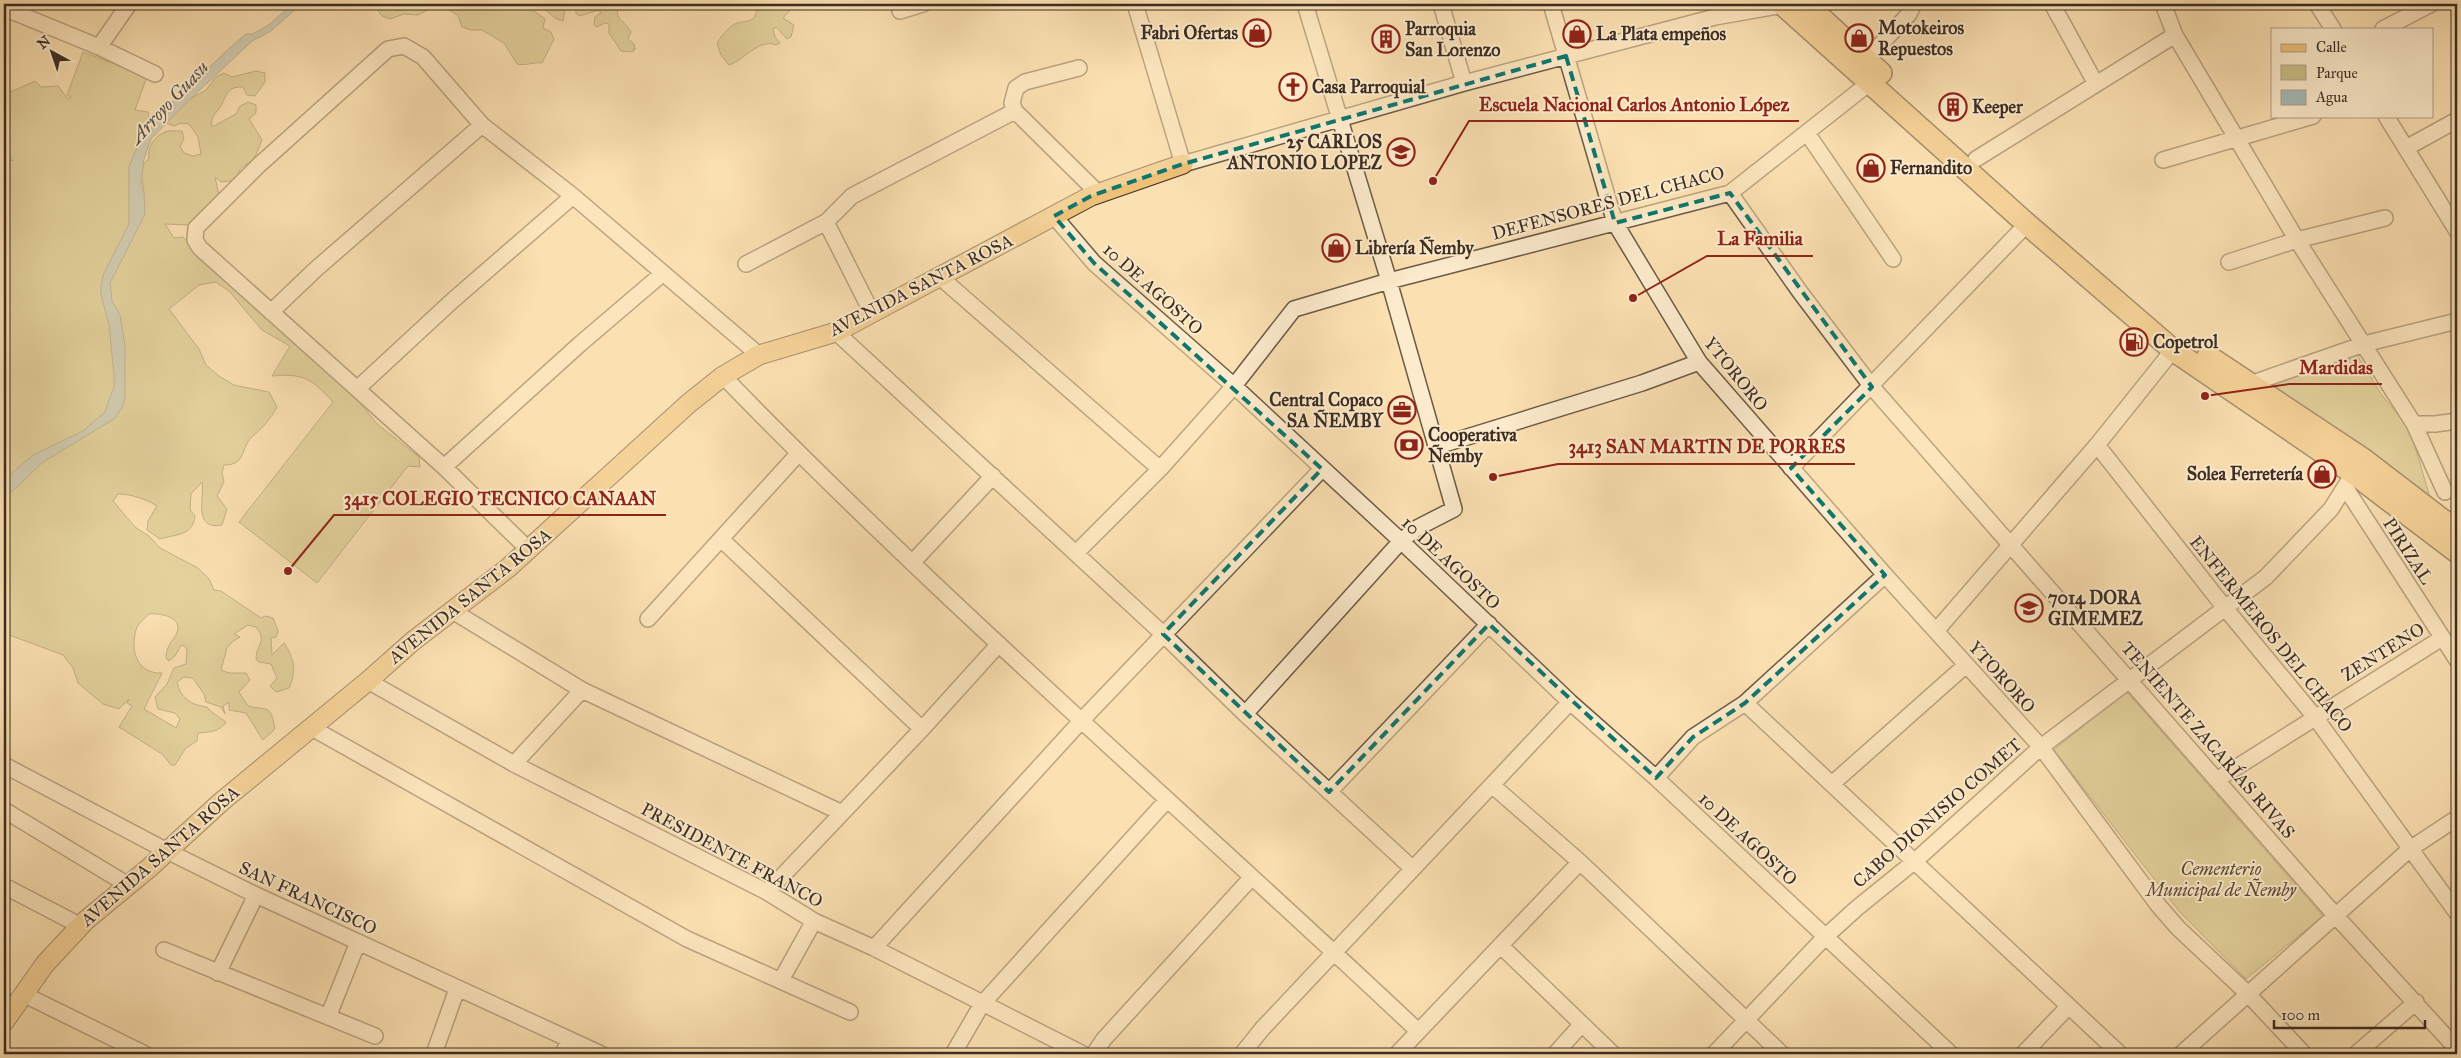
<svg xmlns="http://www.w3.org/2000/svg" width="2461" height="1058" viewBox="0 0 2461 1058" font-family="'IM FELL Great Primer',serif">
<rect width="100%" height="100%" fill="#fbe0b1"/>
<filter id="stains"><feTurbulence type="fractalNoise" baseFrequency=".004" numOctaves="4"/><feColorMatrix values="0 0 0 0 .2 0 0 0 0 .09 0 0 0 0 .02 0 0 0 .5 -.17"/></filter>
<radialGradient id="worn" r=".72"><stop offset=".6" stop-color="#630" stop-opacity="0"/><stop offset="1" stop-color="#630" stop-opacity=".3"/></radialGradient>
<path fill="#c7c086" stroke="#827655" fill-rule="evenodd" d="M373 4H524L545 19 543 28 551 32 554 39 542 63C532 62 526 66 517 64L504 43 482 30H471L462 27 458 15 447 9 435 6 418 15 404 14 390 19 382 16Z
M539 4H566L563 21 555 18Z
M575 4H618C615 23 624 18 631 32L628 39 634 44 635 50 634 48 633 52 621 51 609 33V24L605 23 597 27 594 25 595 17 601 13 599 10 579 16 576 13Z
M757 4H790L792 8 783 18 794 25 791 37 787 39 776 27 773 29 775 37 780 43 776 45C759 38 743 61 729 65L721 55 717 43C721 37 727 29 733 25 744 18 757 27 757 4Z
M83 52 147 76 135 110 148 112C153 135 138 136 136 153 134 165 138 180 140 193L144 186 138 171 149 158C147 148 154 136 165 132 170 130 177 131 182 131L184 139 180 146 184 153 193 156 201 154 198 137 189 124 181 123 174 126 166 123 190 99 206 90 216 77 224 73 232 77 256 71 265 73V82L255 96 247 95 243 87C228 86 227 94 221 106 216 114 210 116 212 127L236 114 240 106 248 102 256 105V113L249 119 262 140C259 146 257 157 250 162 241 169 239 166 237 180L221 182 215 177 219 195 189 225 165 224 174 238 183 237 336 373 377 424 419 457 420 467 408 466 317 583 239 522 333 402C312 379 304 373 272 376L290 346 262 330 229 291 216 282 199 285 169 309 199 349 206 365 219 376 234 385 269 392 277 407C270 420 263 427 252 437 240 448 247 465 224 465L222 473 224 482 217 496 227 509 222 525C192 531 205 496 202 482L191 494 190 510 195 516C193 536 176 534 160 539L147 530 148 521 157 506C147 499 130 494 118 494L113 501 135 527 149 536 160 548 198 568 209 579 214 590 221 591 261 618 265 616 273 618 278 631 276 637 271 638 272 655 284 643C294 658 297 670 289 688L276 692 270 686 277 678 271 664 259 662 256 659C256 644 268 642 256 627L248 625 234 634 240 637 232 642 227 648 221 670 229 673H246L250 680 239 692 248 706C270 711 270 704 275 729L263 740 246 713 229 710V702L223 706 225 714 221 707 206 702 204 694 193 678 184 677 177 682C180 698 191 705 207 707L213 713 226 722C219 732 210 732 198 733L197 741 186 748 175 765H171L162 754 119 727 132 706 127 703 129 699 119 709 103 704 78 683 73 668 63 655 4 633V157L13 161 7 151 4 149V95L35 81 41 87 58 86 68 99 71 97 67 95ZM149 614C159 613 179 616 178 629 177 638 166 643 166 658L169 661 175 656 181 645 185 646 187 650 186 664 174 668 167 684 155 697 158 709 175 713 180 719 176 728 144 709 162 673C137 674 130 651 136 630 138 623 145 618 149 614Z
M2358 357 2381 394 2410 429 2431 501 2261 386Z
M2126 691 2323 916 2246 979 2179 911 2054 750Z"/>
<path fill="#a5bab8" stroke="#7b827d" d="M292 4H301L271 31 252 41 184 105 151 139 144 159 141 184 144 192 145 214 110 283 112 301 120 315 125 346V399L122 408 114 419 43 462 4 499V483L12 473 33 455 83 431 105 412 109 400 114 387V375L109 325 101 295V285L104 273 129 224V167L138 145 170 104 234 44 246 34H253L270 24Z"/>
<g fill="none" stroke-linecap="round" stroke-linejoin="round">
<g stroke="#6c5a47" stroke-width="18">
<path id="minor" d="M1135 4 1183 164 1464 83 1715 17 1789 4
M1441 4 1464 83
M1551 4 1615 223 1699 362 1885 575 2041 747 2158 905 2178 928 2247 993 2304 1054
M2052 4 2096 84
M2163 4 2175 35 2297 240 2414 424 2445 492
M2317 4 2333 29
M4 8 99 47 155 74
M900 11 923 4
M2383 29 2431 4
M99 47 129 4
M1866 60 1909 14 1914 4
M1079 68 1025 82 1016 88 1012 103 1015 111 1098 193
M2386 116 2457 231
M1807 133 1893 259
M2406 148 2457 120
M1976 159 2175 35
M2163 160 2313 116
M1730 193 1800 292 1872 387 2335 915 2457 1049
M1054 216 1094 263 1234 386 1401 541 1570 702 1656 778 1951 1054
M826 222 872 313
M2229 262 2297 240 2385 218
M746 264 826 222 852 196 1015 111
M940 277 1160 469
M271 312 316 269 482 125
M836 332 1163 634 1245 714 1413 869
M723 376C945 605 1187 813 1418 1031
M2250 384 2364 344 2457 321
M357 389 452 301 573 196
M2414 424H2435L2457 421
M2097 445 2225 608 2315 717 2457 913
M1438 446 1642 383 1699 362
M444 467 580 344 662 274
M1791 468 2027 224
M2345 487 2457 660
M722 540 922 729
M529 550 444 467 200 248 195 240 196 228 259 165 388 49 404 46 423 57 482 125 573 196 759 355
M1076 553 1160 469 1234 386 1294 309 1389 281 1730 193 1863 88 1873 85
M912 563 993 476
M451 610 582 690 842 813
M648 619 798 454
M1936 631 2097 445 2173 350
M368 681 514 764 767 892 814 921 874 948 1083 1054
M1745 703 2120 1054
M1245 714 1401 541 1417 528 1454 509 1389 281 1305 4
M312 728 687 939 850 1012
M514 764 582 690
M4 765 167 851 256 895 601 1054
M1656 778 1693 737 1745 703 1885 575
M2218 779 2442 638
M1833 783 1966 665
M1493 786 1580 862 1782 1054
M1329 792 1489 624
M4 810 128 885
M4 886 81 926
M767 892 922 729 999 644
M1501 946 1613 1054
M874 948 1082 720 1322 469
M164 950 375 1036
M218 973 256 895
M781 980 814 921
M23 994 145 1054
M328 1017 358 942
M434 1054 457 989
M563 1054 569 1040
M953 1054 982 1004 1167 800
M1094 1054 1104 1039 1252 877
M1242 1054 1262 1029 1570 702
M1397 1054 1580 862
M1555 1054 1581 1025
M1714 1054 1825 937 1857 908 1915 861 2041 747 2266 577 2331 509 2358 466
M2023 1054 2068 1007
M2181 1054 2410 849 2457 818
M2356 1054 2416 1002"/>
</g>
<g stroke="#3c2d24" stroke-width="21">
<path id="major" d="M4 1022 45 964 85 921 149 868 221 802 368 681 413 641 508 568 688 404 723 376 759 355 836 332 1091 196 1183 164"/>
</g>
<g stroke="#3c2d24" stroke-width="24">
<path id="highway" d="M1782 4 2027 224 2173 350 2353 473 2457 552
M1806 4 1881 73
M2208 356 2363 459 2457 531"/>
</g>
<use href="#minor" stroke="#fcebcc" stroke-width="15"/>
<use href="#major" stroke="#eec078" stroke-width="19"/>
<use href="#highway" stroke="#eec078" stroke-width="21"/>
</g>
<path d="M0 0H2461V1058H0ZM1566 56 1615 223 1730 193 1872 387 1791 468 1885 575 1745 703 1693 737 1656 778 1489 624 1329 792 1163 634 1322 469 1094 263 1054 216 1091 196 1183 164Z" fill="#fbe0b1" fill-opacity=".55" fill-rule="evenodd"/>
<path fill="none" stroke="#0f766e" stroke-width="4" stroke-dasharray="10 6" stroke-linejoin="round" d="M1566 56 1615 223 1730 193 1872 387 1791 468 1885 575 1745 703 1693 737 1656 778 1489 624 1329 792 1163 634 1322 469 1094 263 1054 216 1091 196 1183 164Z"/>
<defs>
<g id="shop-ring" transform="scale(1.4375)"><circle r="9.5" fill="#fcebcc" stroke="#8f2418" stroke-width="1.5"/><path d="M-5-2.5h2.3a2.7 3.5 0 0 1 5.4 0H5L5.5 6h-11ZM-1.5-2.5h3a1.5 2.3 0 0 0-3 0Z" fill="#8f2418"/></g>
<g id="building-ring" transform="scale(1.4375)"><circle r="9.5" fill="#fcebcc" stroke="#8f2418" stroke-width="1.5"/><path d="M-4-6H4V6H1V3H-1V6H-4ZM-2.5-4.3h1.7v1.8h-1.7ZM.8-4.3h1.7v1.8H.8ZM-2.5-1h1.7V.8h-1.7ZM.8-1h1.7V.8H.8Z" fill="#8f2418"/></g>
<g id="church-ring" transform="scale(1.4375)"><circle r="9.5" fill="#fcebcc" stroke="#8f2418" stroke-width="1.5"/><path d="M-1.2-6h2.4v3.5h3.3v2.4h-3.3V6h-2.4V-.1h-3.3v-2.4h3.3Z" fill="#8f2418"/></g>
<g id="school-ring" transform="scale(1.4375)"><circle r="9.5" fill="#fcebcc" stroke="#8f2418" stroke-width="1.5"/><path d="M0-5L7-2L0 1L-7-2ZM-4 1L0 2.5L4 1V4Q0 6-4 4Z" fill="#8f2418"/></g>
<g id="fuel-ring" transform="scale(1.4375)"><circle r="9.5" fill="#fcebcc" stroke="#8f2418" stroke-width="1.5"/><path d="M-5.5-6h7V0h2V4h1.3V-2.5L3-4.5l.8-.8L6-3V5H2.5V1h-1V6h-7ZM-4.2-4.7v3.2H.2V-4.7Z" fill="#8f2418"/></g>
<g id="office-ring" transform="scale(1.4375)"><circle r="9.5" fill="#fcebcc" stroke="#8f2418" stroke-width="1.5"/><path d="M-6-3h4V-5.5h4V-3h4V5H-6ZM-1-4.5V-3h2v-1.5ZM-6 0V1H6V0Z" fill="#8f2418"/></g>
<g id="bank-ring" transform="scale(1.4375)"><circle r="9.5" fill="#fcebcc" stroke="#8f2418" stroke-width="1.5"/><path d="M-6-4H6V4H-6ZM0-2.3a2.3 2.3 0 1 0 0 4.6a2.3 2.3 0 1 0 0-4.6Z" fill="#8f2418"/></g>
</defs>
<g fill-rule="evenodd">
<use href="#shop-ring" x="1257" y="33"/>
<use href="#shop-ring" x="1577" y="34"/>
<use href="#shop-ring" x="1859" y="38"/>
<use href="#building-ring" x="1386" y="39"/>
<use href="#church-ring" x="1293" y="87"/>
<use href="#building-ring" x="1953" y="107"/>
<use href="#school-ring" x="1401" y="152"/>
<use href="#shop-ring" x="1871" y="168"/>
<use href="#shop-ring" x="1336" y="248"/>
<use href="#fuel-ring" x="2134" y="342"/>
<use href="#office-ring" x="1402" y="410"/>
<use href="#bank-ring" x="1409" y="445"/>
<use href="#shop-ring" x="2322" y="474"/>
<use href="#school-ring" x="2029" y="608"/>
</g>
<g text-anchor="middle" dominant-baseline="central" stroke-width="4" stroke-linejoin="round" paint-order="stroke">
<g font-size="18" font-weight="bold" fill="#3c2d24" stroke="#fcebcc" text-anchor="start">
<text x="1878" y="28">Motokeiros<tspan x="1878" dy="21">Repuestos</tspan></text>
<text x="1405" y="29">Parroquia<tspan x="1405" dy="21">San Lorenzo</tspan></text>
<text x="1238" y="33" text-anchor="end">Fabri Ofertas</text>
<text x="1596" y="34">La Plata empeños</text>
<text x="1312" y="87">Casa Parroquial</text>
<text x="1972" y="107">Keeper</text>
<text x="1382" y="142" text-anchor="end">25 CARLOS<tspan x="1382" dy="21">ANTONIO LOPEZ</tspan></text>
<text x="1890" y="168">Fernandito</text>
<text x="1355" y="248">Librería Ñemby</text>
<text x="2153" y="342">Copetrol</text>
<text x="1383" y="400" text-anchor="end">Central Copaco<tspan x="1383" dy="21">SA ÑEMBY</tspan></text>
<text x="1428" y="435">Cooperativa<tspan x="1428" dy="21">Ñemby</tspan></text>
<text x="2303" y="474" text-anchor="end">Solea Ferretería</text>
<text x="2048" y="598">7014 DORA<tspan x="2048" dy="21">GIMEMEZ</tspan></text>
</g>
<g font-size="18" fill="#3c2d24" stroke="#fcebcc">
<text transform="translate(1608 203) rotate(-15)">DEFENSORES DEL CHACO</text>
<text transform="translate(921 285) rotate(-27)">AVENIDA SANTA ROSA</text>
<text transform="translate(1153 289) rotate(42)">10 DE AGOSTO</text>
<text transform="translate(1736 374) rotate(51)">YTORORO</text>
<text transform="translate(2408 551) rotate(57)">PIRIZAL</text>
<text transform="translate(1451 563) rotate(43)">10 DE AGOSTO</text>
<text transform="translate(470 596) rotate(-39)">AVENIDA SANTA ROSA</text>
<text transform="translate(2271 634) rotate(51)">ENFERMEROS DEL CHACO</text>
<text transform="translate(2383 652) rotate(-32)">ZENTENO</text>
<text transform="translate(2002 677) rotate(48)">YTORORO</text>
<text transform="translate(2208 740) rotate(49)">TENIENTE ZACARÍAS RIVAS</text>
<text transform="translate(1937 813) rotate(-41)">CABO DIONISIO COMET</text>
<text transform="translate(1748 839) rotate(43)">10 DE AGOSTO</text>
<text transform="translate(732 855) rotate(28)">PRESIDENTE FRANCO</text>
<text transform="translate(160 856) rotate(-41)">AVENIDA SANTA ROSA</text>
<text transform="translate(308 898) rotate(25)">SAN FRANCISCO</text>
</g>
<g font-size="18" font-style="italic" fill="#584a38" stroke="#fcebcc">
<text x="2221" y="869">Cementerio<tspan x="2221" dy="21">Municipal de Ñemby</tspan></text>
</g>
<g font-size="19" font-style="italic" fill="#565049" stroke="#fcebcc">
<text transform="translate(169 102) rotate(-47)">Arroyo Guasu</text>
</g>
</g>
<path fill="none" stroke="#8f2418" stroke-width="2" d="M1433 181L1469 121H1799M1633 298L1707 256H1813M2205 396L2289 384H2382M1493 477L1558 464H1855M288 571L334 515H666"/>
<g fill="#8f2418" stroke="#fcebcc" stroke-width="2">
<circle cx="1433" cy="181" r="5"/>
<circle cx="1633" cy="298" r="5"/>
<circle cx="2205" cy="396" r="5"/>
<circle cx="1493" cy="477" r="5"/>
<circle cx="288" cy="571" r="5"/>
</g>
<g font-size="19" text-anchor="middle" font-weight="bold" fill="#8f2418" stroke="#fcebcc" stroke-width="4" stroke-linejoin="round" paint-order="stroke">
<text x="1634" y="111">Escuela Nacional Carlos Antonio López</text>
<text x="1760" y="245">La Familia</text>
<text x="2336" y="374">Mardidas</text>
<text x="1707" y="453">3413 SAN MARTIN DE PORRES</text>
<text x="500" y="505">3415 COLEGIO TECNICO CANAAN</text>
</g>
<rect width="2461" height="1058" fill="none" stroke="#fbe0b1" stroke-width="20"/>
<rect x="5" y="5" width="2451" height="1048" fill="none" stroke="#3c2d24" stroke-width="2.5"/>
<rect x="10" y="10" width="2441" height="1038" fill="none" stroke="#3c2d24"/>
<rect x="2271" y="28" width="162" height="90" fill="#fcebcc" stroke="#af9f89"/>
<rect x="2281" y="44" width="25" height="8" fill="#eec078" stroke="#af9f89"/>
<text x="2316" y="52" font-size="15" fill="#3c2d24">Calle</text>
<rect x="2281" y="65" width="25" height="15" fill="#c7c086" stroke="#af9f89"/>
<text x="2316" y="78" font-size="15" fill="#3c2d24">Parque</text>
<rect x="2281" y="90" width="25" height="15" fill="#a5bab8" stroke="#af9f89"/>
<text x="2316" y="102" font-size="15" fill="#3c2d24">Agua</text>
<g transform="translate(52 52) rotate(320)" stroke="#fcebcc" stroke-width="4" paint-order="stroke">
<path d="M0-4L9 19L0 12L-9 19Z" fill="#3c2d24"/>
<text y="-8" font-size="14" font-weight="bold" text-anchor="middle" fill="#3c2d24">N</text>
</g>
<path d="M2274 1020v8h151v-8" fill="none" stroke="#3c2d24" stroke-width="2.5"/>
<text x="2281" y="1020" font-size="15" fill="#3c2d24" stroke="#fcebcc" stroke-width="4" paint-order="stroke">100 m</text>
<rect width="100%" height="100%" filter="url(#stains)"/>
<rect width="100%" height="100%" fill="url(#worn)"/>
</svg>
